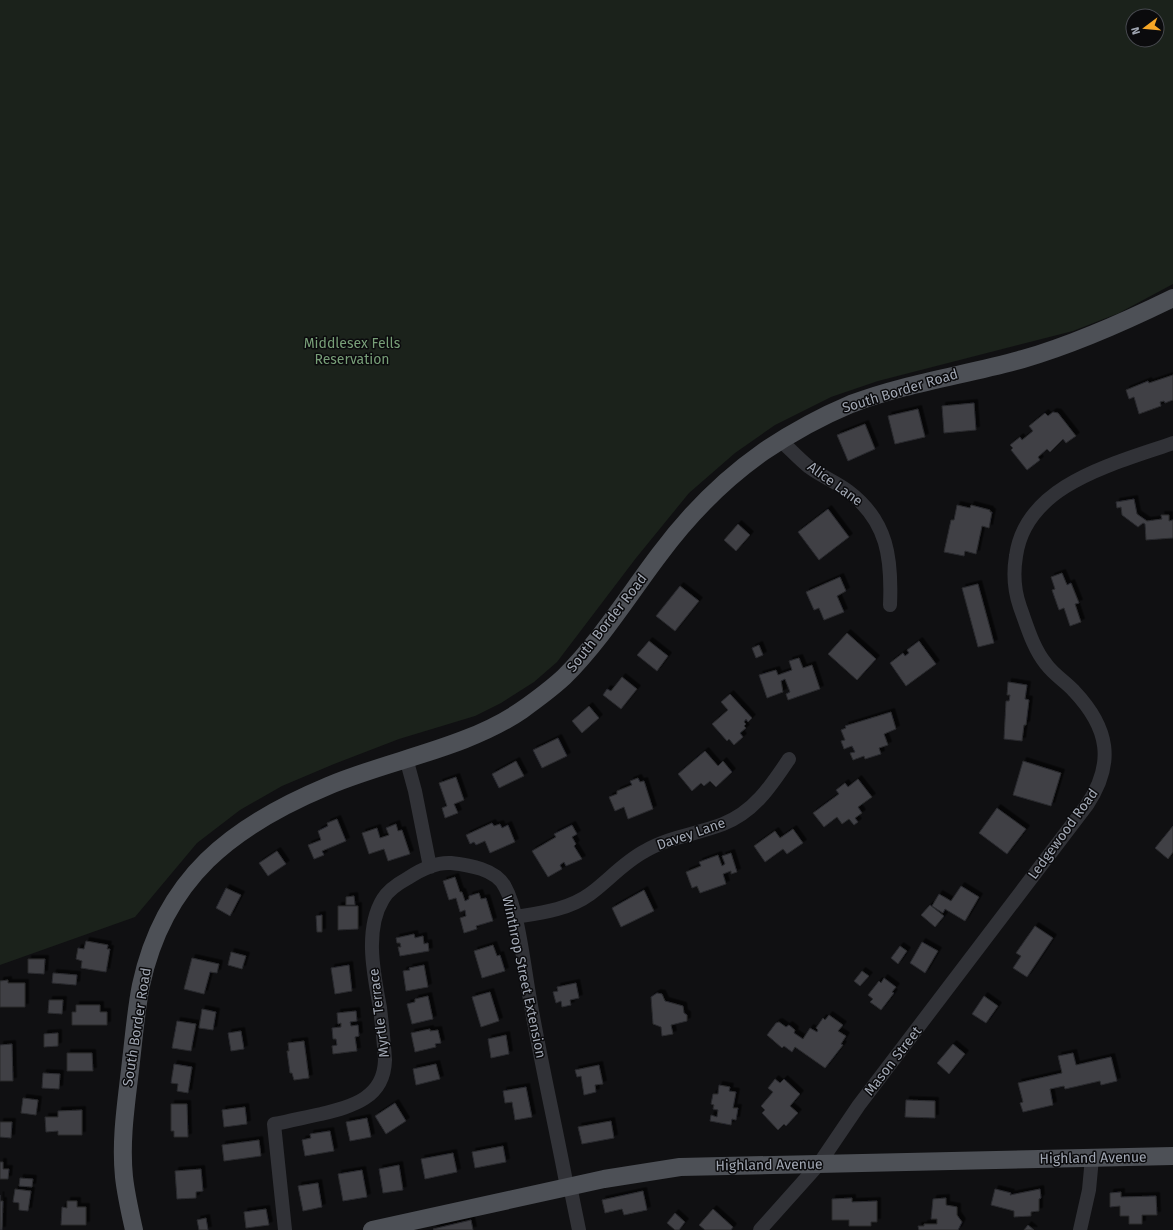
<svg xmlns="http://www.w3.org/2000/svg" width="1173" height="1230" viewBox="0 0 1173 1230" font-family="'Fira Sans',sans-serif">
<defs>
<filter id="shadow"><feDropShadow dx="3.5" dy="-3.5" stdDeviation="0" flood-color="#0009"/></filter>
</defs>
<rect width="100%" height="100%" fill="#101012"/>
<path fill="#1b221b" fill-rule="evenodd" d="M0 0H1173V284L1119 313 1073 331 878 381 831 397 775 425 735 453 689 493 636 558 557 662 534 682 501 703 475 716 399 739 334 764 282 786 240 810 197 843 135 917 0 965ZM1133 16H1157V40H1133Z"/>
<path fill="#3f4045" stroke="#2a2a2e" filter="url(#shadow)" d="M1173 375V400L1165 403 1164 401 1160 402 1161 406 1139 414 1134 397 1129 399 1126 390 1148 381 1149 383Z
M974 403 976 430 944 433 942 406Z
M918 409 925 437 895 444 888 416Z
M1053 412 1058 413 1076 436 1066 443 1063 439 1050 452 1047 449 1038 457 1040 460 1027 470 1011 450 1013 448 1010 445 1020 437 1022 440 1033 431 1029 426 1045 413 1048 416Z
M865 424 875 449 848 461 837 435Z
M1134 499 1137 514 1147 521 1162 519 1161 515H1169V521L1173 520V538L1146 540 1145 524 1143 523 1138 527 1122 515 1121 507 1117 508 1116 502Z
M957 505 970 508 971 505 990 510V512H992L989 528 982 526 976 554 965 551 964 556 944 552 951 520H954Z
M828 509 849 537 819 560 798 532Z
M738 524 750 535 736 551 724 540Z
M1062 573 1067 585 1071 583 1079 603 1075 604 1081 622 1070 626 1064 608 1059 610 1052 590 1055 589 1051 577Z
M840 577 846 591 837 596 844 612 824 620 819 608 814 610 806 592Z
M978 584 994 643 978 647 962 588Z
M680 586 699 601 675 631 656 616Z
M847 633 876 659 857 680 828 654Z
M649 641 668 656 657 671 637 655Z
M919 641 936 664 906 686 890 663 903 653 905 656 909 653 907 650Z
M759 645 763 655 756 658 752 648Z
M799 658 803 668 812 665 820 689 788 700 786 694 790 692 785 679 781 681 783 692 767 698 759 675 776 670 778 675 792 670 789 661Z
M622 677 637 689 621 709 603 695 607 689 611 691Z
M1008 682 1027 685 1025 699 1029 700 1026 725H1024L1022 741 1004 739 1006 701H1009L1010 695H1007Z
M730 694 752 718 748 722 746 719 744 722 746 724 744 726 746 728 740 733 743 737 734 745 729 739 727 741 712 724 728 710 721 702Z
M589 706 599 718 582 733 572 721Z
M891 712 896 729 884 734 888 745 879 748 881 754 865 759 864 756 853 760 850 753 855 752 852 746 844 749 841 741 845 740 841 730 846 728 845 726Z
M558 738 567 756 542 768 533 750Z
M705 751 718 766 723 761 732 772 716 787 710 781 704 786 701 783 692 791 678 774Z
M516 761 524 776 499 788 492 774Z
M1023 761 1061 773 1051 806 1013 795Z
M456 777 464 800 454 804 458 813 445 818 442 808 447 806 439 783Z
M638 778 640 782 644 781 653 809 628 819 624 807 615 811 609 797 617 794V791L632 785 630 781Z
M858 779 872 797 858 807 862 813 855 818 858 822 854 825 849 819 842 824 837 817 824 827 813 813 839 794 836 790 845 783 848 787Z
M997 808 1026 829 1007 854 979 833Z
M337 819 346 841 322 851 324 855 314 859 308 845 321 840 318 831 328 826 327 823Z
M492 823 494 826 500 824 502 828 508 825 515 842 490 853 485 841 476 845 474 842 470 844 466 835Z
M396 824 398 831 402 830 410 854 388 861 384 849 369 854 362 833 377 828 380 838 389 835 386 828Z
M572 825 577 834 572 837 576 844 574 846 582 859 566 866 564 862 560 865 562 869 548 877 532 851 556 837 554 834Z
M1173 826V852L1168 859 1155 848Z
M793 829 803 843 787 854 783 849 765 862 754 846 775 831 780 838Z
M277 851 286 864 268 876 259 863Z
M731 853 737 872 731 874V871L723 874 726 884 700 893 697 886 692 888 686 872 701 866 699 862 718 855 722 866 725 864 722 856Z
M455 877 460 892H462L465 901 469 899V896L479 893 481 899 486 898 493 921 476 926 477 929 464 933 460 918 466 916 465 910 460 912 456 898 449 900 443 881Z
M961 886 979 897 965 921 945 909 943 913 932 906 939 894 951 901Z
M226 888 241 895 230 916 216 908Z
M644 890 654 911 621 927 612 908Z
M354 896 355 905H346V897Z
M930 905 944 916 935 927 921 915Z
M338 906H358V929L338 930Z
M322 915V932H317L316 916Z
M1035 926 1053 938 1027 977 1013 968 1021 956 1016 953Z
M414 934 415 938 423 936 424 944 428 943 429 951 400 956 398 947H401L400 943H397L396 938Z
M86 941 108 945 107 949H110L106 972 81 968 82 961 76 959 78 948 84 949Z
M922 942 938 951 925 973 910 963Z
M493 945 497 956 500 955 505 971 482 978 474 951Z
M900 946 907 951 898 964 891 958Z
M231 952 246 956 242 969 228 965Z
M192 958 219 964 217 973 210 972 204 994 184 989Z
M28 959H45L44 974 28 973Z
M349 965 352 991 335 994 331 968Z
M424 965 428 987 406 991 403 971 410 970 409 968Z
M862 971 869 976 860 986 854 981Z
M53 973 77 975 76 985 52 983Z
M884 978 896 987 892 992 894 993 881 1010 870 1002 873 999 868 995 879 981 881 983Z
M8 980V983H25V1007H0V981Z
M576 983 579 998 570 1000 571 1005 562 1007 561 1001 556 1003 553 992 558 991 557 987Z
M490 992 499 1021 481 1027 472 997Z
M657 993 662 994 665 1001 683 1006 684 1013 687 1015V1021L671 1025 673 1034 662 1036 661 1027 653 1024 651 997Z
M428 996 433 1019 412 1024 407 1004 415 1002V999Z
M984 996 998 1006 986 1023 972 1014Z
M49 1000H63L62 1014 48 1013Z
M76 1005H100V1012H107V1025H72V1012H76Z
M202 1009 216 1012 213 1030 199 1028Z
M356 1011 357 1021 350 1022 351 1026 358 1025 359 1036 355 1037 357 1051 333 1054 332 1046 337 1045 336 1039H333L332 1028 341 1027V1023L338 1024 337 1013Z
M829 1015 843 1025 838 1031 846 1036 841 1044 843 1045 825 1068 795 1047 792 1052 784 1046 782 1048 767 1035 776 1023 779 1022 786 1027 789 1025 795 1030 794 1033 803 1039 810 1028 817 1032 818 1030 816 1028 823 1018 825 1020Z
M177 1021 196 1024 191 1051 172 1048Z
M430 1029V1031L438 1030 441 1043 435 1044 436 1047 415 1052 411 1033Z
M241 1031 244 1049 231 1051 228 1033Z
M58 1033V1046L44 1047V1034Z
M506 1035 509 1054 491 1058 488 1039Z
M304 1041 309 1078 294 1080 292 1073H290L287 1051H289L288 1043Z
M12 1044 13 1081H0V1045Z
M953 1044 965 1054 949 1074 937 1063Z
M67 1053H92L93 1071H67Z
M1073 1053 1076 1065 1111 1057 1117 1081 1101 1085 1100 1081 1065 1089 1064 1086 1050 1089 1053 1105 1023 1112 1020 1103 1023 1102 1018 1083 1062 1073 1058 1056Z
M174 1064 192 1067 188 1093 177 1091 178 1084 171 1083Z
M436 1064 440 1079 416 1085 413 1069Z
M599 1065 603 1084 595 1085 596 1092 584 1095 581 1076 577 1077 575 1070Z
M43 1073 60 1074 59 1089 42 1088Z
M775 1079 780 1083 784 1079 800 1094 790 1106 798 1113 786 1126 784 1124 778 1130 762 1113 765 1110 761 1106 773 1092 768 1088Z
M719 1085 730 1087 729 1091 736 1092 733 1108H738L736 1120 732 1119 731 1125 710 1121 711 1115 717 1117 718 1110 713 1109 714 1105 711 1104 713 1094H718Z
M526 1087 532 1117 515 1120 512 1102 505 1103 503 1091Z
M23 1098 38 1100 36 1115 21 1113Z
M906 1100 935 1101V1118L905 1117Z
M395 1103 406 1121 386 1134 375 1116Z
M171 1104H187L188 1137H174V1131H171Z
M245 1107 247 1124 224 1127 222 1110Z
M82 1110V1135H58V1131L46 1132 45 1117H58V1111Z
M367 1118 371 1137 350 1141 346 1122Z
M611 1121 614 1138 582 1144 578 1127Z
M0 1122H12L11 1138 0 1137Z
M330 1131 334 1151 305 1156 302 1140 311 1138 310 1134Z
M259 1140 261 1156 224 1161 222 1145Z
M503 1146 506 1162 475 1168 472 1152Z
M453 1153 457 1172 425 1179 421 1159Z
M0 1162H3V1169H9L8 1179H0Z
M399 1165 403 1190 383 1193 379 1169Z
M201 1169 203 1191 196 1192V1198L177 1199 175 1171Z
M362 1170 367 1197 343 1201 338 1174Z
M20 1178 33 1179 32 1187 19 1186Z
M318 1183 322 1207 303 1211 298 1186Z
M15 1189 31 1191 28 1211 19 1210V1203L13 1202Z
M995 1189 1011 1193 1010 1195 1040 1189 1041 1198 1039 1199V1211L1031 1212V1216L1014 1217V1211L991 1205Z
M643 1191 647 1210 624 1215 622 1209 605 1213 602 1200Z
M1121 1192V1197L1156 1196 1157 1215H1142V1224H1129V1216H1120V1206L1110 1207V1193Z
M0 1195V1201H3L2 1230H0Z
M852 1198V1202L877 1201V1222H871V1226H849V1220H832V1199Z
M946 1198V1205L957 1207V1215L962 1222 958 1230H919L918 1226H924V1224H937V1219H931L933 1199Z
M67 1201H77V1207H86V1225H61L62 1207 67 1208Z
M266 1209 269 1225 246 1228 244 1212Z
M713 1209 733 1227 731 1230H705L699 1225Z
M675 1213 685 1222 679 1230H675L667 1223Z
M206 1218 208 1230H199L197 1220Z
M471 1220 473 1230H434L433 1229Z
M1028 1225 1034 1230H1024Z"/>
<g fill="none" stroke-linecap="round" stroke-linejoin="round">
<path stroke="#313237" stroke-width="14" d="M780 440C790 449 799 459 809 467 821 476 836 482 848 491 888 521 892 559 890 605
M406 758 415 791 430 867
M515 917C540 913 568 910 590 894 609 880 624 862 645 851 669 837 697 834 723 824 754 812 771 786 789 759
M570 1186 579 1230
M285 1230 274 1124C290 1121 306 1117 321 1114 353 1106 384 1098 385 1060 384 1042 382 1025 380 1008 374 975 364 930 383 899 388 890 399 883 408 878 420 870 436 862 451 863 469 865 496 869 505 887 518 910 524 966 529 994 540 1059 555 1123 567 1187
M760 1230 819 1164 859 1105 1087 805C1115 763 1109 728 1074 691 1066 682 1054 675 1046 664 1033 648 1027 626 1020 607 1014 590 1013 574 1016 556 1026 484 1114 464 1173 443
M1080 1230 1089 1190 1092 1158"/>
<path stroke="#4d5056" stroke-width="18" d="M134 1230C130 1212 126 1195 124 1177 120 1138 127 1099 131 1061 134 1036 136 1010 141 985 164 878 232 826 328 786 389 760 467 748 522 710 536 700 551 689 564 677 601 640 628 596 659 555 688 516 723 480 763 452 791 433 820 417 851 404 906 383 966 375 1023 359 1075 344 1124 322 1173 298
M372 1230 604 1179 680 1167 1173 1156"/>
</g>
<g text-anchor="middle" dominant-baseline="central" stroke-width="3" stroke-linejoin="round" paint-order="stroke">
<g font-size="14" fill="#789f78" stroke="#0b0b0d">
<text x="352" y="343">Middlesex Fells<tspan x="352" dy="16">Reservation</tspan></text>
</g>
<g font-size="14" fill="#a1a7b3" stroke="#0b0b0d">
<text transform="translate(900 391) rotate(-17)">South Border Road</text>
<text transform="translate(835 484) rotate(36)">Alice Lane</text>
<text transform="translate(607 623) rotate(-52)">South Border Road</text>
<text transform="translate(691 834) rotate(-19)">Davey Lane</text>
<text transform="translate(1063 834) rotate(-54)">Ledgewood Road</text>
<text transform="translate(524 977) rotate(78)">Winthrop Street Extension</text>
<text transform="translate(379 1013) rotate(-97)">Myrtle Terrace</text>
<text transform="translate(137 1027) rotate(-81)">South Border Road</text>
<text transform="translate(893 1061) rotate(-52)">Mason Street</text>
<text transform="translate(1093 1158) rotate(-1)">Highland Avenue</text>
<text transform="translate(769 1165) rotate(-1)">Highland Avenue</text>
</g>
</g>
<g transform="translate(1145 28) rotate(254)"><circle r="19" fill="#0b0b0d" stroke="#47494f"/>
<path d="M0-3L7 15L0 10L-7 15Z" fill="#f5a626"/>
<text y="-6" font-size="11" font-weight="bold" text-anchor="middle" fill="#a1a7b3">N</text>
</g>
</svg>
